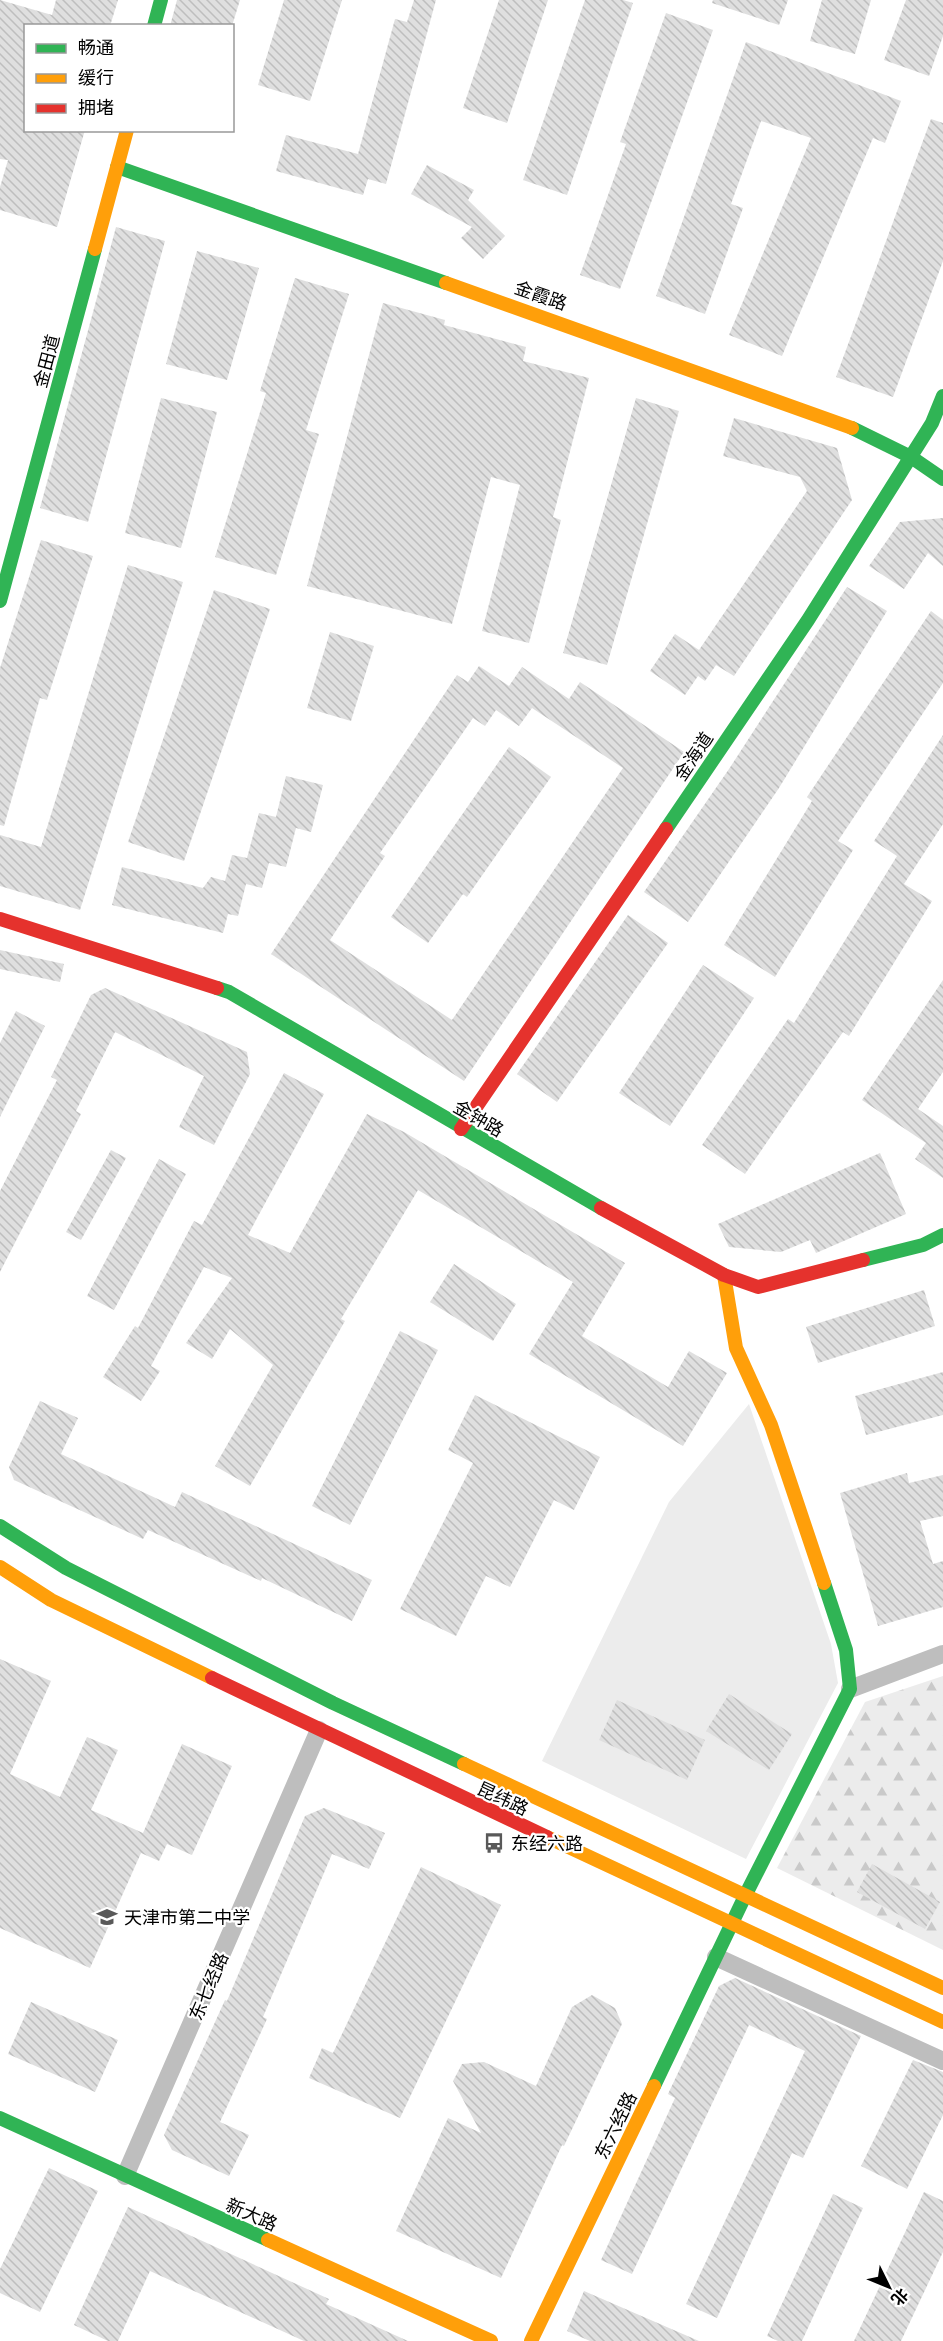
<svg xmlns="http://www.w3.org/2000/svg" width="943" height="2341" viewBox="0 0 943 2341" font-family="'Noto Sans','Noto Sans SC',sans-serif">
<defs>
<pattern id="forest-firs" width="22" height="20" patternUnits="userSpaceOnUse" patternTransform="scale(1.5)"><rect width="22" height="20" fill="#ececec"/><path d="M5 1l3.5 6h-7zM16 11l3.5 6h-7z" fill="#c9c9c9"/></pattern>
<pattern id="building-back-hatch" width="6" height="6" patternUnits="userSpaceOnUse" patternTransform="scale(1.5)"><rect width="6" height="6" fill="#dfdfdf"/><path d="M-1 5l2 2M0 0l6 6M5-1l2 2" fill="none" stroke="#bebebe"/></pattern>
</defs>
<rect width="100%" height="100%" fill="#fff"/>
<path fill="#ececec" d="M749 1404 831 1644 838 1683 746 1859 542 1761 669 1502Z"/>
<path fill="url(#forest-firs)" d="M943 1676V1950L777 1868 865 1702Z"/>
<path fill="url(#building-back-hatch)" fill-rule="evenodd" d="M0 0 52 15 56 0H118L110 26H26V130H85L57 227 0 210V187L8 160 0 159Z
M177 0H240L232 26H170Z
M284 0H342L310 101 258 85Z
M414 0H436L386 184 368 179 363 195 276 171 286 135 358 154 395 19 407 22Z
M499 0H548L507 123 463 108Z
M585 0H623L633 3 567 195 523 180Z
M713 0H788L779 25 712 3Z
M822 0H871L855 54 810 41Z
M906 0H943V36L929 76 884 60Z
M666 13 713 30 620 289 580 275 626 144 620 142Z
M746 42 901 101 885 143 873 138 782 356 729 335 811 138 761 121 731 204 743 208 705 314 656 296Z
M931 119 943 123V261L893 397 836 377Z
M427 165 474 190 468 200 505 236 483 259 461 238 472 227 411 194Z
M116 227 165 241 88 522 40 508Z
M197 251 259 268 227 380 166 364Z
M295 278 349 294 306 430 319 434 276 575 215 557 266 393 260 391Z
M383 303 445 320 444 325 526 347 523 361 589 378 553 517 561 520 529 643 482 631 520 485 491 477 452 624 307 586Z
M161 398 217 412 181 548 125 533Z
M636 398 679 411 607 665 563 653Z
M734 418 837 448 852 500 734 676 716 665 705 681 698 676 685 695 650 671 675 634 699 650 807 491 800 477 723 456Z
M943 518V566L928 553 904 589 869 566 900 522Z
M41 540 93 556 47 700 40 698 4 826 0 825V668Z
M128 565 183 582 80 910 0 886V835L41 847Z
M847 587 887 611 779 788 688 922 644 892 729 769Z
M214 590 270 609 184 861 128 842Z
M931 611 943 620V683L838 841 853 850 775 977 724 945 812 801 807 797Z
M330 632 374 646 351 721 307 708Z
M479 666 509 686 522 667 569 699 580 682 684 752 464 1081 271 954 457 675 468 682ZM532 708 623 768 452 1020 330 940 385 856 380 853 473 718 485 726 496 710 519 726Z
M943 735V824L904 884 932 901 849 1036 843 1032 745 1174 702 1145 788 1019 794 1023 897 856 874 841Z
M509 747 551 777 467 897 463 894 428 943 391 917Z
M286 776 323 785 311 832 296 828 286 867 269 863 262 888 246 884 238 916 228 914 223 933 112 905 122 867 203 888 211 877 225 881 232 855 247 858 259 813 276 817Z
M628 915 668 943 557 1102 517 1074Z
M0 950 64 964 60 982 0 969Z
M703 965 754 998 670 1126 619 1093Z
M943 980V1072L918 1109 943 1126V1178L915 1159 926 1143 862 1100Z
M105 988 247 1052 250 1074 214 1145 179 1127 204 1076 115 1032 76 1111 81 1114 0 1272V1191L57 1080 51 1077 91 995Z
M16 1011 45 1026 0 1117V1043Z
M284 1073 324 1094 248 1235 290 1253 367 1114 404 1132 625 1263 582 1336 668 1387 689 1351 727 1373 683 1446 529 1354 573 1282 418 1190 341 1319 345 1321 250 1486 215 1466 273 1365 230 1329 212 1359 186 1343 232 1278 204 1267 151 1366 160 1371 141 1401 103 1377 135 1326 138 1328 194 1221 202 1225Z
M111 1150 126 1158 81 1240 66 1232Z
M880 1153 906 1214 816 1253 810 1240 781 1252 729 1247 718 1224Z
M159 1159 186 1174 114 1310 87 1296Z
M454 1264 516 1304 493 1341 430 1302Z
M924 1290 935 1326 818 1363 806 1327Z
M400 1331 438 1350 350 1525 312 1506Z
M943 1372V1415L866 1435 855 1396Z
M475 1395 600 1457 574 1510 554 1500 510 1587 486 1576 456 1636 400 1609 473 1463 448 1450Z
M40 1401 78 1418 61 1454 175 1507 182 1492 372 1580 352 1621 262 1578 261 1581 148 1530 143 1539 14 1480 9 1467Z
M907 1473 909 1483 943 1475V1516L920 1521 933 1564 943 1561V1607L878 1626 840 1493Z
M0 1659 51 1681 10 1774 60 1797 87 1737 118 1750 91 1810 143 1833 182 1744 232 1766 192 1855 167 1844 159 1861 141 1853 90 1968 0 1928Z
M729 1694 792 1734 769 1770 706 1731Z
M617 1700 705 1740 687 1780 599 1740Z
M324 1808 385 1833 369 1869 332 1854 263 2017 267 2019 220 2122 249 2135 229 2176 172 2150 164 2135 225 2000 227 2001 305 1816Z
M872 1864 940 1902 925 1929 857 1892Z
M421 1867 501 1905 400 2118 309 2078 322 2048 333 2053Z
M735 1978 861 2036 803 2158 792 2153 717 2318 686 2304 805 2051 749 2025 632 2274 601 2260 675 2098 668 2094 719 1986Z
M592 1995 615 2008 622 2024 564 2146 562 2145 501 2278 396 2231 448 2118 481 2133 453 2081 462 2064 484 2062 536 2086 572 2007Z
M31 2002 118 2040 95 2092 8 2054Z
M913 2060 943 2072V2115L907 2189 861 2166Z
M49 2168 98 2191 40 2312 0 2293V2269Z
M924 2192 943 2201V2252L901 2341H854Z
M833 2194 863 2208 802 2341H778L767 2336Z
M128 2207 329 2299 326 2304 408 2341H304L150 2271 118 2341H108L74 2325Z
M584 2291 699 2341H590L567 2331Z"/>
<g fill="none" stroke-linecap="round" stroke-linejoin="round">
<path stroke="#bebebe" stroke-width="18" d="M850 1689 943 1654
M716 1957 943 2061
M125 2176 319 1730"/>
<path stroke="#30b455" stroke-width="14" d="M154 26 161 0
M117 167 446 283
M852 428 911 457 943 479
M0 601 95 249
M666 829 808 620 932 423 943 396
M217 988 229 992 601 1208
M863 1260 923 1245 943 1235
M0 1526 66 1568 333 1703 464 1764
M654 2086 745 1896 850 1689 846 1650 824 1583
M0 2118 268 2240"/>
<path stroke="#ff9f0a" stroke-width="14" d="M95 249 127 130
M446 283 852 428
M724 1275 736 1348 771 1425 824 1583
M0 1567 51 1600 212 1678
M464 1764 943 1988
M547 1837 943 2022
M268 2240 491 2341
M531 2341 654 2086"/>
<path stroke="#e5322d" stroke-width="14" d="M0 919 217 988
M461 1129 666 829
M601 1208 724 1275 758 1287 863 1260
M212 1678 547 1837"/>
</g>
<defs>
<g id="bus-bare" transform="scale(1.62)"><path d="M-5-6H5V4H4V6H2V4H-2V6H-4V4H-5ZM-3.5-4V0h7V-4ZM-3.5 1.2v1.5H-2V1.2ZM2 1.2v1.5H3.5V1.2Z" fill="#595959" stroke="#fff" stroke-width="2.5" paint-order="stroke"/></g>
<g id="school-bare" transform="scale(1.62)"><path d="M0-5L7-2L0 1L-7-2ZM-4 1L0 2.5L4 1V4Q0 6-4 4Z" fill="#595959" stroke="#fff" stroke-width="2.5" paint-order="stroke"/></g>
</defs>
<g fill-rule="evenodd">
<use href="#bus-bare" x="494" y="1843"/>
<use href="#school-bare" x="107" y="1917"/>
</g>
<g text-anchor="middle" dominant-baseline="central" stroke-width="4.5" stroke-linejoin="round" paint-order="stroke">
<g font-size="18" fill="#000" stroke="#fff">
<text transform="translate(541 295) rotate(19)">金霞路</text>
<text transform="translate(46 361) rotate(-75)">金田道</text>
<text transform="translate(693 756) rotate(-56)">金海道</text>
<text transform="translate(479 1118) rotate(30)">金钟路</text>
<text transform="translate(503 1798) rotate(25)">昆纬路</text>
<text transform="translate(208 1986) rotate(-67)">东七经路</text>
<text transform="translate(615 2125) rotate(-64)">东六经路</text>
<text transform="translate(252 2214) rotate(24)">新大路</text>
</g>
<g font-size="18" fill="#000" stroke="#fff" text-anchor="start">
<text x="511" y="1843">东经六路</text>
<text x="124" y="1917">天津市第二中学</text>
</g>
</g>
<rect x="24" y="24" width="210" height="108" fill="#ffffff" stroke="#999999" stroke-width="1.5"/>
<rect x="36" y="44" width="30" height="9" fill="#30b455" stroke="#999999" stroke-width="1.5"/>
<text x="78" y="54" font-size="18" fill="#000000">畅通</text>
<rect x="36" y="74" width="30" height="9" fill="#ff9f0a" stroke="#999999" stroke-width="1.5"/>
<text x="78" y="84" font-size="18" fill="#000000">缓行</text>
<rect x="36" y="104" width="30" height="9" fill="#e5322d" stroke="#999999" stroke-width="1.5"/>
<text x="78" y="114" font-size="18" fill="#000000">拥堵</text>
<g transform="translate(889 2287) rotate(133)" stroke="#ffffff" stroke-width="4.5" paint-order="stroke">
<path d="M0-4.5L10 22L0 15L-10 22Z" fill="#000000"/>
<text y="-9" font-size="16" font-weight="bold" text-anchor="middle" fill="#000000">北</text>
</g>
</svg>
